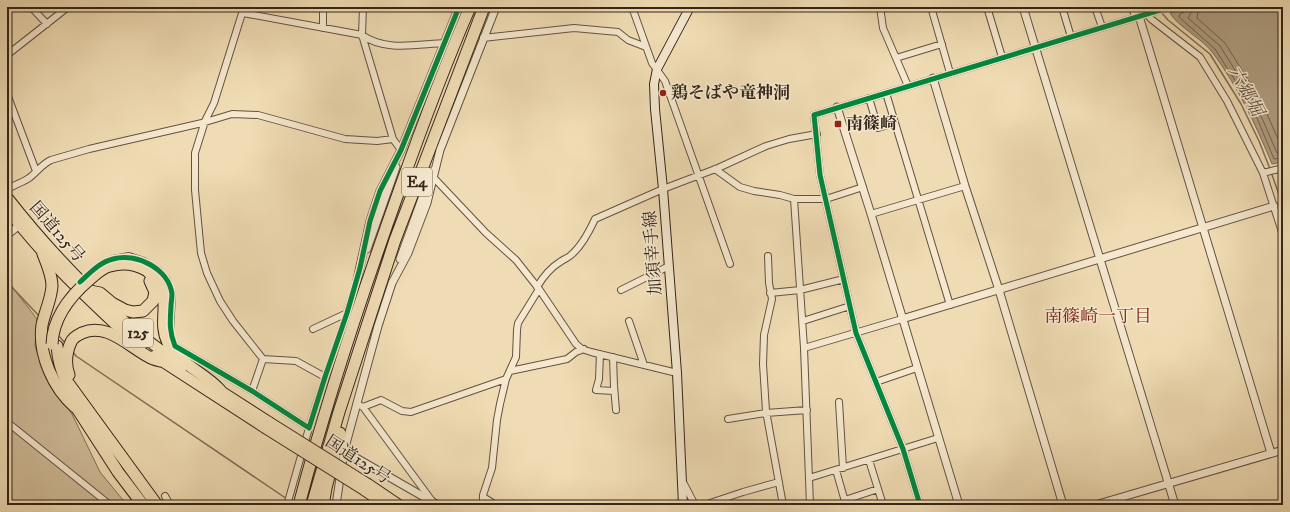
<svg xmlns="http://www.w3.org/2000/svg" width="1290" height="512" viewBox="0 0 1290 512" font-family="'IM FELL DW Pica','Noto Serif JP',serif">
<rect width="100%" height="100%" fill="#f0dcb4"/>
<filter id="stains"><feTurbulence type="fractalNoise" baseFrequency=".005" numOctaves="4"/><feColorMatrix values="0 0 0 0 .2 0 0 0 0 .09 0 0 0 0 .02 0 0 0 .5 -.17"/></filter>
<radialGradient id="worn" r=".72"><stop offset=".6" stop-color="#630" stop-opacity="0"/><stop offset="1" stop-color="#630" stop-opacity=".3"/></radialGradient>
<path fill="#d0bd9a" stroke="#81715a" d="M7 280 37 319 35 346 46 378 72 414 100 472 127 505H7Z"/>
<path fill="#af9e80" stroke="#7d6e58" d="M1189 7H1283V162L1272 164C1256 125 1238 87 1213 53 1203 39 1178 27 1170 13Z"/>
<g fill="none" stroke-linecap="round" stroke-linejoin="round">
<path stroke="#70624e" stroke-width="1" d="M1188 7 1186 11 1180 14 1179 17 1215 49 1245 96 1257 118 1274 159 1283 158
M1193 7 1192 11 1188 18 1220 46 1250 94 1261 116 1277 153H1283
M1199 7 1197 18 1225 43 1255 91 1267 114 1281 146 1283 147"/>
<path stroke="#7d6e58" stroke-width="1.5" d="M1161 12 1168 20 1210 54 1241 104 1259 141 1270 169
M1271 172 1283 206
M7 282 40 317
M58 335 66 344
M73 352 76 356 287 499"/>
<path stroke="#cab795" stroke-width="7" stroke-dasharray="7 3.5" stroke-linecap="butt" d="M387 204 413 213"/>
<g stroke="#625341" stroke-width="8">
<path id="minor" d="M31 7 47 24
M244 7 214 103 205 121 195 153V190L201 253 207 273 220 301 233 321 263 359 296 361 325 377
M363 7 362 35 393 139 401 150
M632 7 652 63 665 81 730 264
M880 7 883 28 908 86
M931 7 950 73
M987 7 1002 57
M1062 7 1071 37
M1095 7 1102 27
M1131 7 1134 13 1139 16
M243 13 362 35C385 52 418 44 445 43
M1147 14 1151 19 1200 57 1227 101 1263 173 1283 235
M323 28V7
M483 38 574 28 618 32 628 40 646 47
M7 55 68 7
M896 58 942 44
M886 93 950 305
M7 94 36 171
M869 98 878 128 895 123
M715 169 740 187 754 191 780 195 794 199H826L863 187
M1263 173 1283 168
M431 176 434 178 486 233 516 260 539 289 576 344 582 349 591 352 677 373
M7 190C14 184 22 183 29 178 37 172 42 164 51 160L89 149 202 123 232 114 258 115 345 139 377 141 393 139
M794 199 804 348 810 505
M871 214 965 186
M768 256 769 283 772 299 764 335 763 364 766 411 783 505
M102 264 113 259 129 256 144 261 158 270 167 280 172 294 170 334 175 346 252 391 309 428C324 378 343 330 357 280
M537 287C543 277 550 268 560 262 564 259 568 258 571 255 582 246 589 232 595 219L663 189 718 168 766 146 789 139 817 134
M621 290 669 266
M770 293 800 290 844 279
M629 321 644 365
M803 321 850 306
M313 329 347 313
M804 348 902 319
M600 354 599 379 596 390 614 391
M613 357 614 386 616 410
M510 371 567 359 576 352 584 349
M876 382 917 368
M252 391 263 359
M839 402 843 468
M361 406 363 407 432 501
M363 407 381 400 402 411 411 412 506 379
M728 419 766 413 807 410
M7 422 110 505
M869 460 883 505
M836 470 846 505
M809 478 938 438
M683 482 695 505
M165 496 170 505
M483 497 496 505
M845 500 878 489
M287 505 309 428
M483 505V495L492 468 497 420 500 404 506 379 516 357 517 330 518 323 539 289
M704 505 743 492 779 482
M920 505 903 449 856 333 820 175 814 115 1170 7"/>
</g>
<g stroke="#625341" stroke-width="9">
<path id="tertiary" d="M1023 7 1175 505
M1139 16 1271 453
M933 78 965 186 999 290 1063 505
M837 107 871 214 959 505
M7 235 22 223
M367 249 396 167
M400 259 432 171
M357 280 370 221 380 191 401 150 459 7
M902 319 1274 206
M344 451 438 505
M336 505 344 451 378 326 392 283 408 253 427 203 440 150 496 7
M1095 505 1283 450"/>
</g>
<g stroke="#32251b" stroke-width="10">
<path id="secondary" d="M683 505 677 373 663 189 655 109 654 84 657 69 690 7"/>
</g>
<g stroke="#32251b" stroke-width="12">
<path id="trunk" d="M7 197C58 262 115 320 183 366
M7 209C44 258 87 298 131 339L141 346
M154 356 265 428
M213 386 269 422
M368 484 399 505
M364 490 386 505"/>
</g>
<g stroke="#32251b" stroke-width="13">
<path id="motorway" d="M43 254C47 264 52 275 52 286 51 300 45 311 42 325 38 354 53 388 75 407
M146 270C178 295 155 317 168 343 178 364 204 372 220 390
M90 291 100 293 112 303 125 310 133 312 143 311 153 301 155 292 150 281
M57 346C58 358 60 369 66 380L157 505
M69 375C65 364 66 353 71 342 73 337 78 335 82 333 107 322 128 346 149 357 152 359 156 360 160 361
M72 396 78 410 118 472 143 505
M299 505C327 399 362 294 399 191 421 129 444 67 470 7
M312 505 339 412 395 240 484 7
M323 505 326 488 340 433"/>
</g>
<use href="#minor" stroke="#f5e8ce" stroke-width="6"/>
<use href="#tertiary" stroke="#f5e8ce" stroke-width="7"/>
<use href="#secondary" stroke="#f5e8ce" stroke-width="8"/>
<use href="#trunk" stroke="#f0dcb4" stroke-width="10"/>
<use href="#motorway" stroke="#f0dcb4" stroke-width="11"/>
<g stroke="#32251b" stroke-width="12" stroke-linecap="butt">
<path id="trunk-bridge" d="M269 422 368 484
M265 428 364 490"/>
</g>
<g stroke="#32251b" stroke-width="13" stroke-linecap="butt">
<path id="motorway-bridge" d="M52 344C53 318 70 296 90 279 96 274 102 268 110 266 123 262 135 264 146 270"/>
</g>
<use href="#trunk-bridge" stroke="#f0dcb4" stroke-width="10"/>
<use href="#motorway-bridge" stroke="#f0dcb4" stroke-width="11"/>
<g stroke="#f5e8ce" stroke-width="8">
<path id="cycleway" d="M80 282C90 273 100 262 113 259 136 252 169 269 172 294 172 298 171 303 171 306 170 322 169 331 175 346L252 391 309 428 325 377 347 313 360 268 370 221 380 191 401 150 459 7
M920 505 903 449 856 333 820 175 814 115 1170 7"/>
</g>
<use href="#cycleway" stroke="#00873e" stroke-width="5"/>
</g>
<g fill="#8f2418" stroke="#f5e8ce" stroke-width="1.5">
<circle cx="663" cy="93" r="4"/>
<rect x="834" y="120" width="8" height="8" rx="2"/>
</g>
<g text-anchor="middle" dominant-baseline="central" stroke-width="3" stroke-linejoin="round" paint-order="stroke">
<g fill="#f5e8ce" stroke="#6c6051" stroke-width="1">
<rect x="402" y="168" width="30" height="28" rx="3"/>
<rect x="123" y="319" width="30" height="28" rx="3"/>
</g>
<g font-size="16" font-weight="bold" fill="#32251b">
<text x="417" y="182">E4</text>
<text x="138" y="333">125</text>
</g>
<g font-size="17" font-weight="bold" fill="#32251b" stroke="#f5e8ce" text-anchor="start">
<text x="671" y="93">鶏そばや竜神洞</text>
<text x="846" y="124">南篠崎</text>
</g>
<g font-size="17" fill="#32251b" stroke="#f5e8ce">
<text transform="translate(57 232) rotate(49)">国道125号</text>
<text transform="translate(653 253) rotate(-94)">加須幸手線</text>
<text transform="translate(358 460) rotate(33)">国道125号</text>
</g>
<g font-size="18" font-style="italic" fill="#5e4f3e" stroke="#f5e8ce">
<text transform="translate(1245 91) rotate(61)">六郷堀</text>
</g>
<g font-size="18" fill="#7a1f14" stroke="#f5e8ce">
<text x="1098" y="317">南篠崎一丁目</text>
</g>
</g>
<rect width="1290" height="512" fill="none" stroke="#f0dcb4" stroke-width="24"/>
<rect x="8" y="8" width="1274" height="496" fill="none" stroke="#32251b" stroke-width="2"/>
<rect x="12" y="12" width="1266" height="488" fill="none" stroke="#32251b"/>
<rect width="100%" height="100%" filter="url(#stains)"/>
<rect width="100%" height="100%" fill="url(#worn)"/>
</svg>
